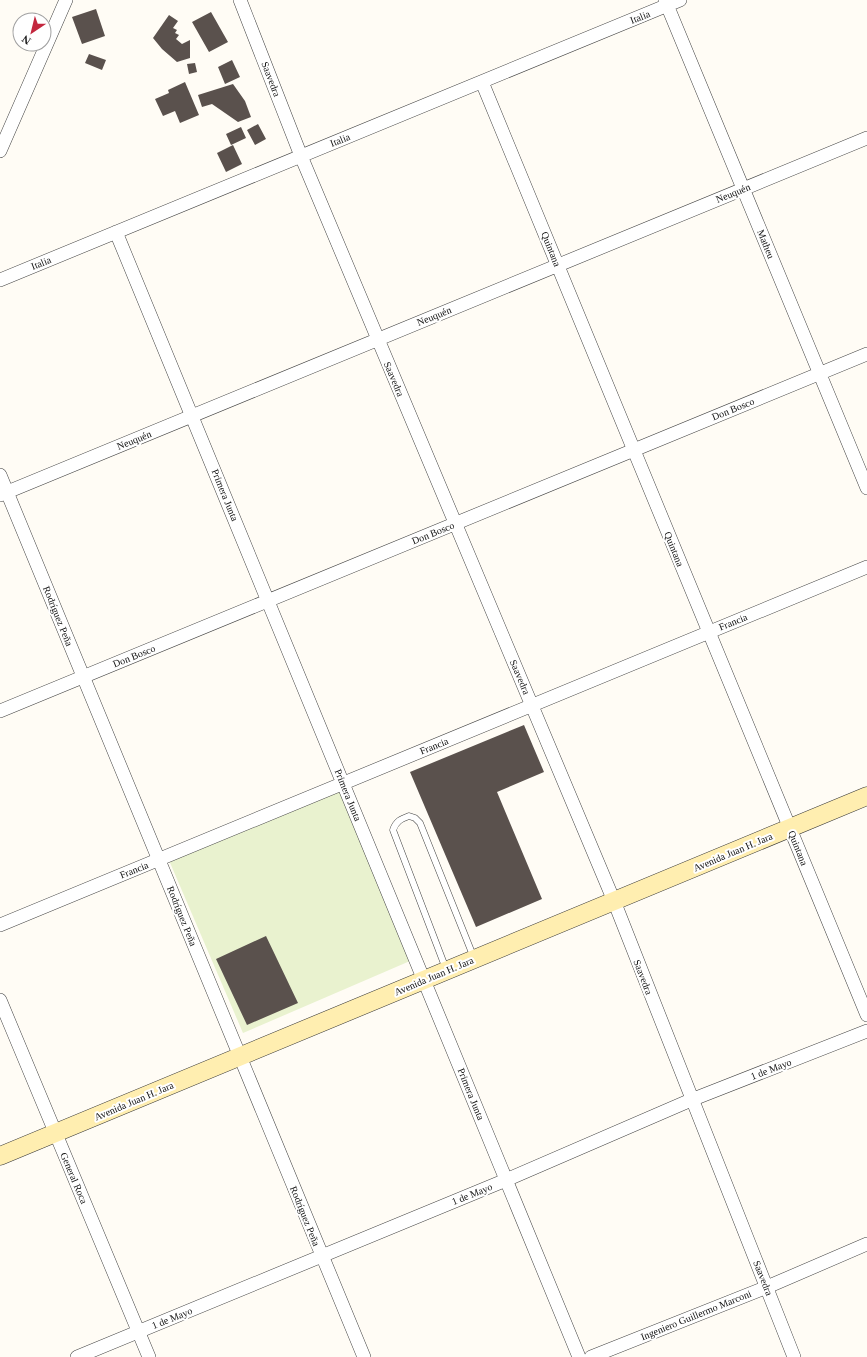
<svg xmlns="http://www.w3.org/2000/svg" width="867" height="1357" viewBox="0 0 867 1357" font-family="'Times New Roman',serif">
<rect width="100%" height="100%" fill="#fffcf5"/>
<path fill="#e9f2cf" d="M339 787 410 961 243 1033 168 858Z"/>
<path fill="#5a514d" d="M96 9 105 36 82 44 72 17Z
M211 12 228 42 209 52 192 22Z
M169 15 178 21 173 28 177 30 175 33 179 35 176 39 182 44 190 40V58L177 62 162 49 153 38Z
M89 54 106 60 102 70 85 63Z
M232 60 240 77 225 84 218 67Z
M195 63 197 72 189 74 187 64Z
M185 82 199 115 180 123 175 111 163 116 155 99 169 93 168 90Z
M233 84 245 101 251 117 238 122 212 104 202 107 198 95Z
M258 124 266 139 255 145 247 130Z
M241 127 246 138 231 145 226 134Z
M233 145 242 164 226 172 217 153Z
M524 725 544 772 497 792 542 899 476 927 410 772Z
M266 936 298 1003 247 1025 216 959Z"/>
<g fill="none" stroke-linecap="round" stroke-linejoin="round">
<g stroke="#444" stroke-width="7">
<path id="service" d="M446 969 393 830C396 821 401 819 409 816L415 818 420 823 474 958"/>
</g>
<g stroke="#444" stroke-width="14">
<path id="minor" d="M240 0 301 156 614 901 794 1357
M665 0 867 488
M482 82 867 1015
M0 151 66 0
M116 232 579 1357
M0 280 680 0
M0 475 364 1357
M0 495 867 138
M0 711 867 354
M0 925 867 567
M0 1000 149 1357
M77 1357 506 1180 691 1100 867 1031
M591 1357 767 1287 867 1244"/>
</g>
<g stroke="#333" stroke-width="19">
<path id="secondary" d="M0 1156 867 796"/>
</g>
<use href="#service" stroke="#fff" stroke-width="6"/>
<use href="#minor" stroke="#fff" stroke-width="13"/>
<use href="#secondary" stroke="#ffeeb0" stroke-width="18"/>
</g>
<g text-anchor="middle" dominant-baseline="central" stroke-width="4" stroke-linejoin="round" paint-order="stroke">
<g font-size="10" fill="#111" stroke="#fff">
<text transform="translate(640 17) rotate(-22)">Italia</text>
<text transform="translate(271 79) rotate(69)">Saavedra</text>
<text transform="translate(340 140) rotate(-22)">Italia</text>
<text transform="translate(733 193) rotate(-22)">Neuquén</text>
<text transform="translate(766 244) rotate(68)">Matheu</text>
<text transform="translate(551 249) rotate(68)">Quintana</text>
<text transform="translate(41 263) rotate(-22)">Italia</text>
<text transform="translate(434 316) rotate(-22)">Neuquén</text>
<text transform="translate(394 379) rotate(67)">Saavedra</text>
<text transform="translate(733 409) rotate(-22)">Don Bosco</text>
<text transform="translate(134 440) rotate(-22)">Neuquén</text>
<text transform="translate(225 495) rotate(68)">Primera Junta</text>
<text transform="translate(433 533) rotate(-22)">Don Bosco</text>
<text transform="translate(674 549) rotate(68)">Quintana</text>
<text transform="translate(58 616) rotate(68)">Rodríguez Peña</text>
<text transform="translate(733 622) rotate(-22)">Francia</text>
<text transform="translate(134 656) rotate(-22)">Don Bosco</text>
<text transform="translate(520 677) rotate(67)">Saavedra</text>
<text transform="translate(434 746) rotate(-22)">Francia</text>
<text transform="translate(348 795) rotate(68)">Primera Junta</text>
<text transform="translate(798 848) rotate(68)">Quintana</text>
<text transform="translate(733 852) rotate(-23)">Avenida Juan H. Jara</text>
<text transform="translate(134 870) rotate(-22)">Francia</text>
<text transform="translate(182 916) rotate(68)">Rodríguez Peña</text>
<text transform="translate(434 976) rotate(-23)">Avenida Juan H. Jara</text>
<text transform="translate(643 977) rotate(69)">Saavedra</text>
<text transform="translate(771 1069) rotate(-21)">1 de Mayo</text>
<text transform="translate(471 1094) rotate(68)">Primera Junta</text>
<text transform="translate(134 1101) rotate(-23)">Avenida Juan H. Jara</text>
<text transform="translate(74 1178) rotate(67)">General Roca</text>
<text transform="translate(472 1194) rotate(-22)">1 de Mayo</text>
<text transform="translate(305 1216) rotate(68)">Rodríguez Peña</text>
<text transform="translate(763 1278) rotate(68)">Saavedra</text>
<text transform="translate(696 1315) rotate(-22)">Ingeniero Guillermo Marconi</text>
<text transform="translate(172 1318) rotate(-22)">1 de Mayo</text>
</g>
</g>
<g transform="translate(32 32) rotate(215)"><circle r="19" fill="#ffffff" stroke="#a0a0a0"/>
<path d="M0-3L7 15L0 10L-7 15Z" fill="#c3273e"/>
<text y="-6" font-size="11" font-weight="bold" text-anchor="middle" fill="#111111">N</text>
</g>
</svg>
